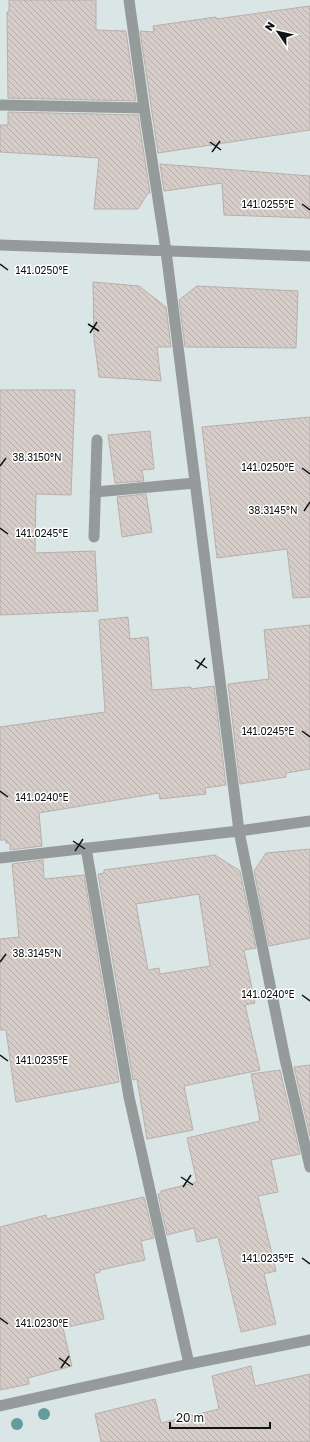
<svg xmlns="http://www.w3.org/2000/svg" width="310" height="1442" viewBox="0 0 310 1442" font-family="'Golos Text',sans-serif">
<defs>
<pattern id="building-back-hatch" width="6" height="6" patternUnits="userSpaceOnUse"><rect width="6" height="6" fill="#d7cdc8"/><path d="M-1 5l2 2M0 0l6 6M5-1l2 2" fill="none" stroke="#b7afab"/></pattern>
</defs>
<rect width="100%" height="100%" fill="#dae6e6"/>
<path fill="url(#building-back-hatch)" stroke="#b8afaa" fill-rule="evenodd" d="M9 0H96V30L126 31 136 101 8 98 7 12H9Z
M310 6V130L158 153 140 31 154 32 153 26 216 17V19Z
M8 112 138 115 150 193H148L138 209H94L99 158 0 152V125H8Z
M160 164 310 176V218L224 215 222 183 164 191Z
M93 282 139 286 166 307 171 347H157L161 381 99 377 94 339Z
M197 286 298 291 296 348 185 347 179 300Z
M0 390H75L71 495 36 494 35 553 95 551 98 611 0 615Z
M310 417V597L293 598 287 549 217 558 202 427Z
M150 431 154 469 142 470 144 481 115 483 108 435Z
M146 494 152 532 122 537 117 497Z
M128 617 130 639 148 637 152 690 191 687V689L214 686 226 785 205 788 206 794 160 799 159 793 39 813 42 846 10 850V843H6V840H0V727L105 712 99 620Z
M310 625V769L286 773V777L240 784 228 684 269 679 264 630Z
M310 849V938L269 946 254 871 266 853Z
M215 855 240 871 256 948 244 950 255 1003 245 1005 260 1070 184 1086 193 1130 147 1139 137 1079 133 1080 98 874 104 873V870ZM199 894 210 966 160 974 159 968 148 970 136 904Z
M43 860 44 879 84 875 119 1082 16 1102 6 1030H0V939L19 937 12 864Z
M310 1065V1136L294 1067Z
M280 1070 300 1154 271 1160 278 1192 258 1196 276 1271 264 1274 276 1324 241 1332 218 1237 197 1242 194 1228 167 1235 158 1194H161V1191L197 1182 187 1138 260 1121 251 1074Z
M144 1197 154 1238 141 1241 145 1260 100 1270V1272L94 1274 104 1319 63 1328 72 1366 28 1378 29 1384 0 1390V1227L46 1215 47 1219Z
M251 1366 255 1386 310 1374V1442H101L95 1414 155 1399 161 1423 219 1409 212 1376Z"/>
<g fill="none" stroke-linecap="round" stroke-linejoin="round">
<path stroke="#959a9a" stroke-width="11" d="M95 492 195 483
M94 537 97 440"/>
<path stroke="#959a9a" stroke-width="11" d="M129 0 144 108 166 251 239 831 285 1059 310 1167
M0 105 144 108
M86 848 129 1097 189 1364
M0 858 239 831 310 821
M0 1406 189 1364 310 1340"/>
<path stroke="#959a9a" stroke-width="11" d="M0 245 310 256"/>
</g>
<g fill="#629c9d">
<circle cx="44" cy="1414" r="6"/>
<circle cx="17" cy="1424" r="6"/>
</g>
<path fill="none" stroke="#0f1313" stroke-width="1.5" d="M210 142 221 150M212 152 220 141M302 204 310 210M0 264 8 270M88 324 99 331M90 333 97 322M0 466 6 458M302 468 310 474M304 511 310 502M0 528 8 534M195 660 207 668M197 669 205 658M302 731 310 737M0 791 8 797M73 841 85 849M75 851 83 839M0 962 6 954M302 995 310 1001M0 1055 8 1061M181 1177 193 1185M183 1187 191 1175M302 1258 310 1264M0 1318 8 1324M59 1358 70 1366M61 1368 69 1356"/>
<g font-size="10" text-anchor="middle" fill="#0f1313" stroke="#fff" stroke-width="3" stroke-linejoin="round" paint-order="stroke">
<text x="268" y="208">141.0255°E</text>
<text x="42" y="274">141.0250°E</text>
<text x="37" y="461">38.3150°N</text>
<text x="268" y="471">141.0250°E</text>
<text x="273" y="514">38.3145°N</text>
<text x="42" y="537">141.0245°E</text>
<text x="268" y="735">141.0245°E</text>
<text x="42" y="801">141.0240°E</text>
<text x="37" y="957">38.3145°N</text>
<text x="268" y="998">141.0240°E</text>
<text x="42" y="1064">141.0235°E</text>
<text x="268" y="1262">141.0235°E</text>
<text x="42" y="1327">141.0230°E</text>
</g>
<g transform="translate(278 32) rotate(304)" stroke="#ffffff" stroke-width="3" paint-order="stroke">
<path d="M0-3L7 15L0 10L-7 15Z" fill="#0f1313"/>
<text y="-6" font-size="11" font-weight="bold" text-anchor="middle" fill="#0f1313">N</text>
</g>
<path d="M170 1422v6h100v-6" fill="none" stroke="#0f1313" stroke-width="2"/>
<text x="176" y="1422" font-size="12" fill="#0f1313" stroke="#ffffff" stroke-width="3" paint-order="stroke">20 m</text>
</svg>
